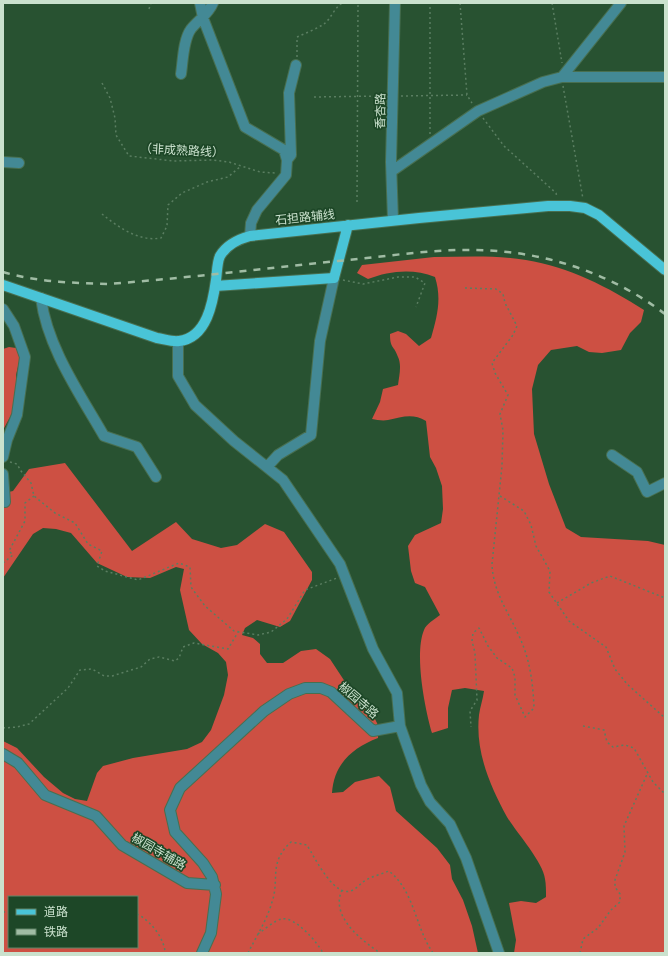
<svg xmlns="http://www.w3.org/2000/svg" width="668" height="956" viewBox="0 0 668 956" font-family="'PT Sans','Noto Sans SC',sans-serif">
<rect width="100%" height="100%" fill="#285231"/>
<path fill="#cd5043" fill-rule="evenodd" d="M434 257C464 257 496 255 526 260 569 267 608 287 644 310L641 322 630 333 621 350 602 353 589 352 577 346 551 350 538 365 532 389 534 434 549 484 566 528 581 537 648 541 665 545V953H514L516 940 509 903 521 901 536 903 546 897C546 891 546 884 545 879 543 862 516 832 507 817 490 786 475 751 479 715 480 707 483 699 484 691L465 688 452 690 448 708V728L432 733C425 709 414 654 424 630 426 624 435 619 440 615L425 587 415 583 411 571 408 546 415 535 441 523 443 509 442 486 436 468 430 457 426 421C413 413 402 417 388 420 383 421 377 420 372 419L380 402 383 389 398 385C399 377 402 365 398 357 394 345 390 349 390 334L398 331 406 334 419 346 431 338C437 317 442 299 435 277 413 268 389 271 368 279L357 273 362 265Z
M9 347 16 348 21 354 16 375V406L3 430V349Z
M65 463 132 551 176 522 192 539 221 548 237 545 265 524 284 532 312 572V580L290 621 280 627 257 620 245 628 242 635 253 638 260 644V654L267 663H283L301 651 316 649 330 659 357 700 373 715 378 725V738C352 748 334 764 332 793L343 792 355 782 379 776 390 787 396 811 437 848 450 865 452 879 463 900 472 926 478 953H3V741L17 748 44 777 63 793 75 799 87 801 97 773 103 766 133 758 187 749 202 742 211 730 224 695 228 675 226 662 218 653 202 644 189 630 180 590 184 569 176 567 150 578 127 577 97 563 71 533 56 529 43 528 33 534 3 578V491L4 493 13 491 29 469ZM9 897H137V947H9Z"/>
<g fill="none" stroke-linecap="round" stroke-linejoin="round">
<g stroke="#486f50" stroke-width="12">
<path id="minor" d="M200 3 203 18 245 127 284 150 287 160 286 175 257 210 251 223 250 236
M181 74C183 61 183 40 191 29 199 19 208 15 213 3
M562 77 621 3
M287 160 291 155 289 93 296 65
M3 162 19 163
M392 171 478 111 543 82 562 77H665
M393 220 391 162 395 3
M41 298C47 347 80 394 104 436L137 447 156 477
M3 309 14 326 25 357 17 415 7 440 3 457
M178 341V376L195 405 234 441 283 480 340 564 373 649 397 693 400 726 373 731 331 692 321 688H305L289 694 264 711 180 788 170 810 175 832 203 863 212 877 216 894 211 933 202 953
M612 455 637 472 647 492 665 483
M267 467 278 455 311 435 320 341 334 278
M3 474 5 502
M400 726 421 785 430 802 450 824 466 858 499 953
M3 754 18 763 45 795 96 816 122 845 187 883 215 885"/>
</g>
<g stroke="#486f50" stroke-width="12">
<path id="major" d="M3 285 157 338C164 339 172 342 179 341 207 338 213 302 216 280 217 273 217 262 220 256 227 244 239 239 250 236L419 218 548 206H570L585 208 599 215 665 270
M215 286 334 278 348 225"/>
</g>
<path stroke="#5a7e61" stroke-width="1.5" stroke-dasharray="2 3" stroke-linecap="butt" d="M460 3 467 95 472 103
M552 3 562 63
M149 9 151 3
M297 57V37C306 33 316 29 324 24 331 19 335 6 343 3
M102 83 110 98 115 118 116 135 129 156 174 161 212 160 229 162 260 172 275 173
M563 86 583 199
M401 96 467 95
M314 97 383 96
M483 118 504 146 556 193 557 197
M430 134V3
M357 202 358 3
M102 214C118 227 139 242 161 238L167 226 168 205 182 193 207 182 228 177 241 166
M343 280 363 284 398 277H415L425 283 416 307
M465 288 496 289 503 294 505 303 517 326 513 335 492 363 495 373 508 395 500 414 503 430 502 466 492 564C493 592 508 611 519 636 530 659 533 683 534 708L525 717 515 695V677L512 668 497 658 488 646 479 628 473 633 472 641 475 653 477 700 470 711 471 727
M10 462 17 464 21 471 31 483 34 496 55 513 75 523 88 544 102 551 97 566 105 571 138 580 179 563 190 567 191 587 205 606 234 631 258 635 271 632 287 619 305 590 337 578
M500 496 524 511 531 525 536 546 550 571 549 592 569 621 606 647 615 669 627 684 665 718
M3 563 13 555 9 551 25 521V503L34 496
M557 603 591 583 610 576 665 598
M583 726 604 730 607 742 613 747 625 745 634 748 653 782 665 794
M3 728 17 727 29 724 68 688 80 670 92 669 104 676H112L141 667 150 659 159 657 175 661 179 658 183 647 194 643 228 649 238 632
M342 890C330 916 360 939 380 953
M3 912H9
M137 914C150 920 165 939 165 953
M258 934C265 929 275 920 282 919 295 916 318 943 323 953
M248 953C256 937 267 920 272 902 280 879 268 863 291 842L307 845C315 858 335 900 353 890 358 887 361 883 366 880 373 876 382 874 389 871 415 892 415 927 433 953
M580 953 583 939 598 928 611 910 620 902V894L615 887V880L625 852 624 826 648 772"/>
<use href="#minor" stroke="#438995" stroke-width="10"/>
<use href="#major" stroke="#49c4d7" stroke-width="10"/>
<path stroke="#a0bca4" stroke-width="2.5" stroke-dasharray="7 7" stroke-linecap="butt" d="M3 272C37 282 74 283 109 284 185 278 262 269 338 261 383 257 430 249 476 250 544 251 611 273 665 314"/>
</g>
<g text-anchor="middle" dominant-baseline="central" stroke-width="3.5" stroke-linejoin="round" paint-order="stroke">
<g font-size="12" fill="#cae1cd" stroke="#1d4727">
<text transform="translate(380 111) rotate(-89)">香杏路</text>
<text transform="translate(182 150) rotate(3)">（非成熟路线）</text>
<text transform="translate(305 217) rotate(-6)">石担路辅线</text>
<text transform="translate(359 700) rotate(41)">椒园寺路</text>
<text transform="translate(159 851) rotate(30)">椒园寺辅路</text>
</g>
</g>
<rect width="668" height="956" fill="none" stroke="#cae1cd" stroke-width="8"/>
<rect x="8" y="896" width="130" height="52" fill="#1d4727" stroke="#628569"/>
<rect x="16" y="909" width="20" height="6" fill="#49c4d7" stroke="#628569"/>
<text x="44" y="916" font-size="12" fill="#cae1cd">道路</text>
<rect x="16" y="929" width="20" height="6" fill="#a0bca4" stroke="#628569"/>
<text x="44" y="936" font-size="12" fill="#cae1cd">铁路</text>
</svg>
